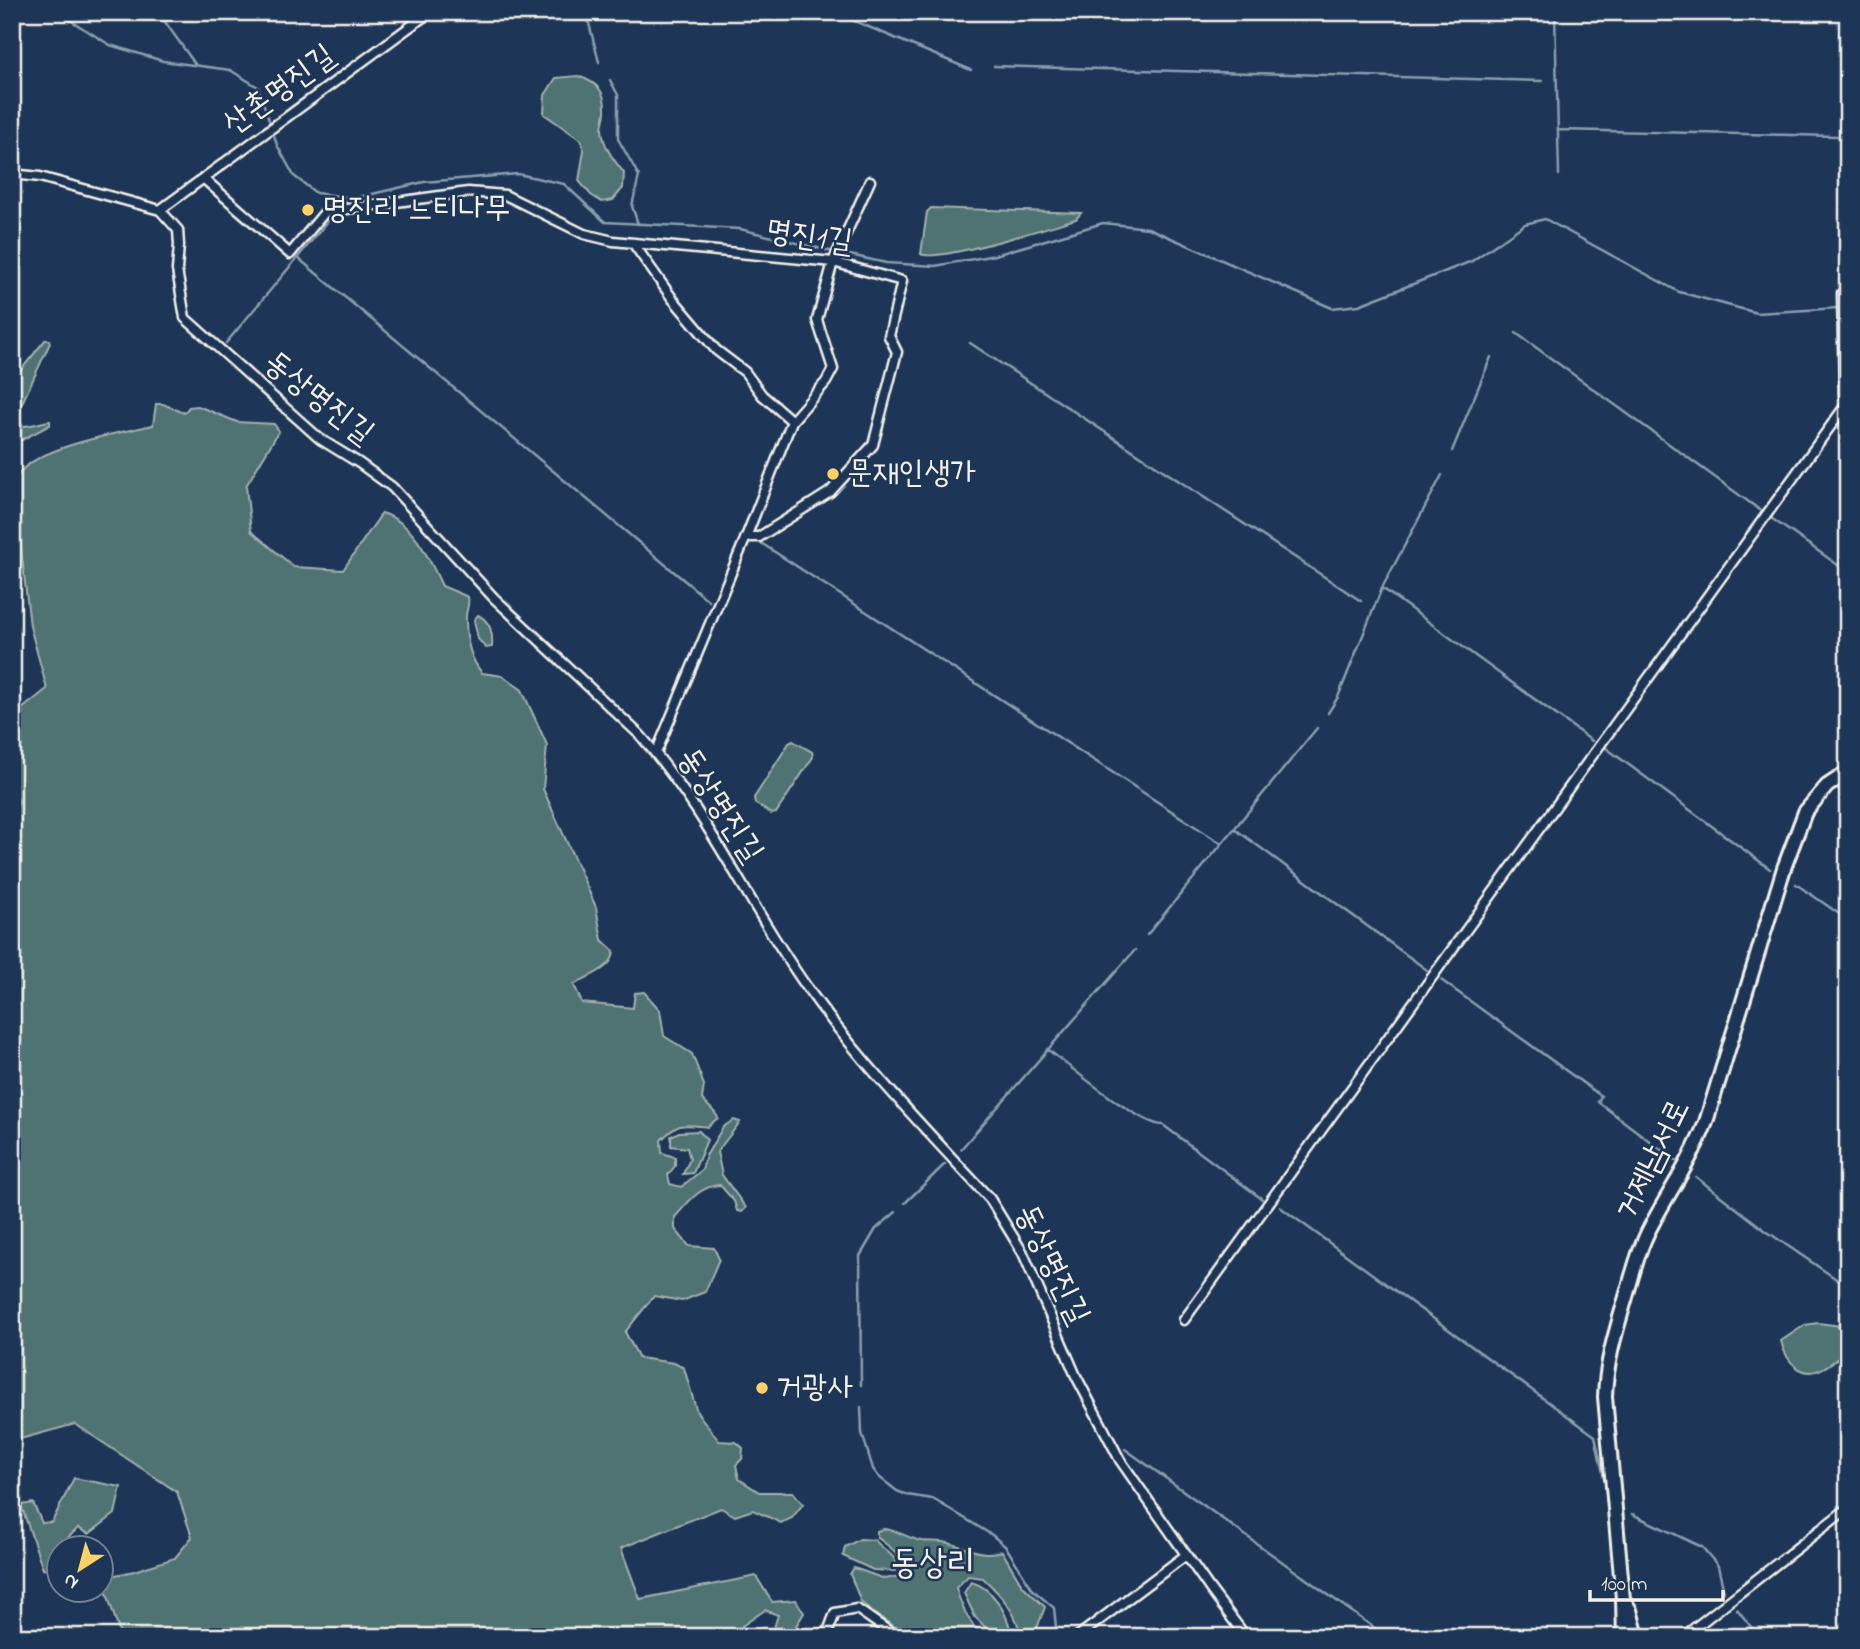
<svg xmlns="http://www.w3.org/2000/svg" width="1860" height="1649" viewBox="0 0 1860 1649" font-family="'Indie Flower','Poor Story',sans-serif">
<rect width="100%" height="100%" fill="#1d3557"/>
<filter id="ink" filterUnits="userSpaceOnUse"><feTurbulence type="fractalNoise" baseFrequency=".0143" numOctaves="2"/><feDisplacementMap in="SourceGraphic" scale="14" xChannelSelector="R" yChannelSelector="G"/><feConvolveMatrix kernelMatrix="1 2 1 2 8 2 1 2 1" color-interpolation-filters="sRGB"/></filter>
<g filter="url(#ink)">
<path fill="#507273" stroke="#a2b2ae" stroke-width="2" d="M578 76C597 83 606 90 605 112 605 118 602 123 602 129 603 147 614 160 624 173L623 188 613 200 602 202 591 195 579 181 584 150 581 140 544 114 545 95 556 78Z
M931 208 1081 213 1076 219C1051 226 938 263 921 254L927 212Z
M45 340H49L50 343 15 418 23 426C33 426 40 422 50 421V425L20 441 12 440V381Z
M156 404H163L184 413 189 407 198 406 237 422 274 424 279 431 246 486 251 531 294 567 343 570 382 513C414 523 429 558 442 586L468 597C470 606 465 611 466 619 466 638 470 659 482 673L503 676 522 690 547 745 543 789 596 907 602 940 614 951C613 970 588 975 574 985L582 1003 633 1008 635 993 644 992 660 1010 664 1036 692 1054 704 1085 702 1099C707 1106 715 1110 718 1118L707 1127C682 1124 679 1122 661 1140L662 1153 675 1157V1166L668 1175 670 1184 681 1187 702 1170 706 1156 723 1127 734 1120 740 1122 717 1152 722 1175 746 1208 742 1212 737 1211 734 1201 720 1185C699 1186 688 1203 675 1217V1229L689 1246 714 1248 719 1259 705 1292 682 1301 654 1296 625 1332 639 1358 674 1363 684 1368 697 1412 719 1441 736 1442 743 1448 742 1459 736 1465 739 1479 759 1492H793L803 1504 792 1518 781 1523 753 1510 735 1516 721 1508 621 1548 640 1599 756 1576 772 1602 796 1600 804 1613 789 1637H771L778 1615 765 1610 742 1626 748 1637H121L102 1578 134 1571 175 1558 192 1537 177 1492 75 1424 24 1438 12 1437V823L19 801 12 788V717L47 689 30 626 15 496C15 491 15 484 16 479 29 447 121 433 153 425Z
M478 615C491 622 493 633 492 647L486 648 478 639 474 620Z
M793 741 812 752 813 757 776 813 771 814 755 803 754 798 789 743Z
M699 1131 707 1140 693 1173 683 1174 690 1159 687 1148 671 1146V1136L679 1132Z
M1818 1323 1848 1327V1349C1841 1355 1833 1363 1825 1367 1803 1381 1786 1362 1781 1341L1805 1325Z
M74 1478 121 1487 115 1514 89 1534 78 1528 59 1547V1571L43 1569 21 1505 33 1503 42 1523 52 1522Z
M884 1529C897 1530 908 1538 921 1541 928 1542 936 1541 943 1542 964 1545 980 1558 1002 1551L1022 1585 1045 1607 1037 1628 1040 1637H1021C1017 1612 1001 1595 983 1578L968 1576 956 1588C961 1606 969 1624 984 1637H910L871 1611 861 1602 850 1574 854 1568 885 1579 900 1576C904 1552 893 1551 877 1537V1531Z
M860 1539 875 1540C884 1552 900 1555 895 1571L873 1570 843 1556 845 1547Z
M971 1582C993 1588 1006 1611 1011 1632L1006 1637 994 1636 975 1617 964 1593Z"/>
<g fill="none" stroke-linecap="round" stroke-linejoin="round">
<path stroke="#8b9eb0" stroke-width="2.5" d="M57 12 110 45 163 61 230 70 258 87 271 126
M158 12 195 64
M586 12 599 62
M833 12 971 70
M1555 12 1559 175
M994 66 1542 81
M610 80 618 95V139L639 176 632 206 638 224
M1558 130 1837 136
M273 132 277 145 294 176 316 193 355 198 424 182 518 174 564 184 605 222 740 229 834 252
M343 203 353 199
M841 253 886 263 935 266 995 255 1103 223 1148 228 1332 308 1359 305 1472 261 1525 224 1545 219 1679 292 1757 313 1839 308
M298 258 709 601
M1516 333 1760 510
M226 343 329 220
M970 343 1361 601
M1452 451 1491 357
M1771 518 1848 572
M761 543 1222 844
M1382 588 1592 741
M1328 713 1338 697 1382 588 1442 475
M1606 748 1770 869
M1235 829 1427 970
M1796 884 1848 920
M1147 935 1317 728
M1441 980 1601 1096 1598 1102 1676 1161
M1047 1049C1071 1067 1138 1124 1163 1125L1262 1199
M961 1149 1135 950
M1696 1177 1766 1231 1848 1287
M905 1203 945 1164
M1280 1207 1595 1436 1607 1492
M861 1385 860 1256 876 1229 896 1212
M861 1407 862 1433 873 1469 879 1477 897 1491 907 1495 933 1499 992 1535 1006 1547 1033 1590 1054 1608 1057 1637
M1125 1449 1387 1637
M1632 1514 1702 1547 1718 1566 1724 1592
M1737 1609 1759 1637"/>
<g stroke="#f4f1e8" stroke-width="13">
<path id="street" d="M12 174 40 177 160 210 178 230 179 245 177 270 185 318 320 439 359 463 392 487 494 598 640 735C707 811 748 904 806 986 860 1062 927 1131 990 1199L1023 1253 1076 1376 1120 1460 1210 1589 1246 1637
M203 178 290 254 325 212 468 192 505 195 584 234 613 241 833 262 902 281 889 336 897 352 873 445 830 492 759 537H746L656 753
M160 210 430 12
M633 243 672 298 716 350 745 372 762 395 792 421
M1842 293 1844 395 1848 399
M746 537 792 421 826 382 833 369 817 320 833 262 870 181
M1184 1320 1848 402
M826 1637 835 1613 857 1609 897 1637
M1077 1637 1186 1555
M1683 1637 1848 1508"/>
</g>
<g stroke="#f4f1e8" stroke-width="18">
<path id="secondary" d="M1623 1599 1630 1610 1637 1637
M1624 1637 1623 1599 1605 1397C1606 1362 1616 1331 1626 1297 1633 1273 1639 1248 1651 1226 1670 1190 1691 1161 1706 1122L1784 868 1805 812 1827 786 1848 772"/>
</g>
<use href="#street" stroke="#1d3557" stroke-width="8"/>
<use href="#secondary" stroke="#1d3557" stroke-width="12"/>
</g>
</g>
<g fill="#ffd166" stroke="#1d3557" stroke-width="2.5">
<circle cx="308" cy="210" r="7"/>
<circle cx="833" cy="474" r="7"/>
<circle cx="762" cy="1388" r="7"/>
</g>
<g text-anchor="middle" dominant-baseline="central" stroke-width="5" stroke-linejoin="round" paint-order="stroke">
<g font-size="32" fill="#f4f1e8" stroke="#1d3557">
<text transform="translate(280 91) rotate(-36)">산촌명진길</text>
<text transform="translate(809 238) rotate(8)">명진1길</text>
<text transform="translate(318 399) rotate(38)">동상명진길</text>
<text transform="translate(719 806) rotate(57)">동상명진길</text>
<text transform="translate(1654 1160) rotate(-64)">거제남서로</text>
<text transform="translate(1051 1265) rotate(64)">동상명진길</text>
</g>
<g font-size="32" fill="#f4f1e8" stroke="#1d3557" text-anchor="start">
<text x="322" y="210">명진리 느티나무</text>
<text x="847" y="474">문재인생가</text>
<text x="776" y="1388">거광사</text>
</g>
<g font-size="35" fill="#f4f1e8" stroke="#1d3557">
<text x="933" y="1564">동상리</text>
</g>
</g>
<rect width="1860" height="1649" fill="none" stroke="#1d3557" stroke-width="42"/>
<rect x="21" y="21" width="1818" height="1607" fill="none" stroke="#f4f1e8" stroke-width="2.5" filter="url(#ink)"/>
<g transform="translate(80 1569) rotate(216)"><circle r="33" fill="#1d3557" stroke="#738091" stroke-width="2"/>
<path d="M0-5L12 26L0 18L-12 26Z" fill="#ffd166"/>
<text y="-10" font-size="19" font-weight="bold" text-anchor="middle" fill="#f4f1e8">N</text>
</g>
<path d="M1590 1590v10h133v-10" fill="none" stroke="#f4f1e8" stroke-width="3.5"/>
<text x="1601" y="1590" font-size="21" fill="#f4f1e8" stroke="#1d3557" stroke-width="5" paint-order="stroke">100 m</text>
</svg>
